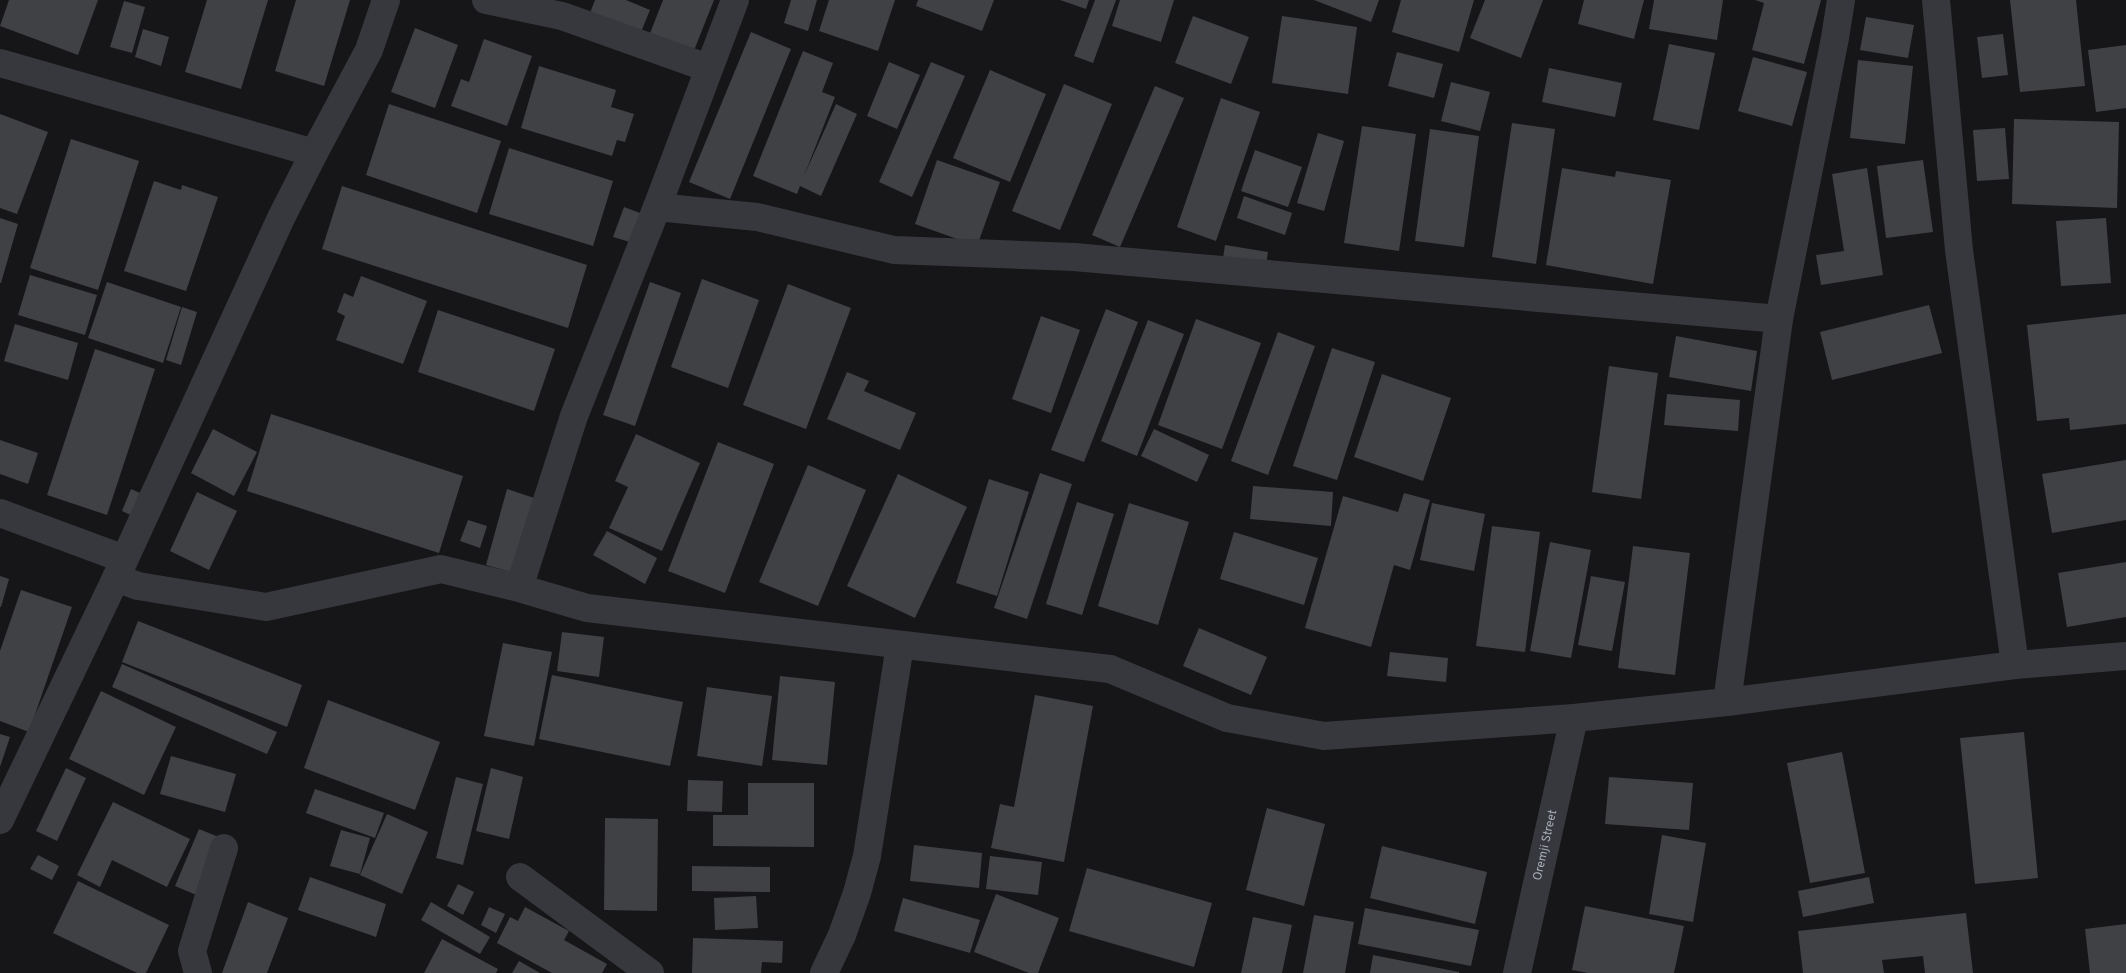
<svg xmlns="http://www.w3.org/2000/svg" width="2126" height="973" viewBox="0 0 2126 973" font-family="Overpass,sans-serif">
<rect width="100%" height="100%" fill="#161618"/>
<path fill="#404145" d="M9 0H98L78 55 0 26Z
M207 0H268L241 89 185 72Z
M296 0H350L324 86 275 71Z
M595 0H626L650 10 641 32 590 13Z
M663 0H714L693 53 649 36Z
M791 0H817L808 31 784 23Z
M829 0H895L878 51 819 31Z
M918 0H994L982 31 916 6Z
M1060 0H1089L1086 9Z
M1095 0H1116L1093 63 1074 56Z
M1120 0H1174L1161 42 1112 26Z
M1314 0H1379L1371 22Z
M1401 0H1474L1459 52 1392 32Z
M1485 0H1543L1521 58 1470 38Z
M1584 0H1644L1634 39 1578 24Z
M1654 0H1723L1717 40 1649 29Z
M1755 0H1821L1804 64 1752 50 1764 3Z
M2010 0H2076L2085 86 2020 92Z
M124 1 145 7 132 53 110 47Z
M1193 16 1249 37 1231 84 1175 63Z
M1282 16 1357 27 1348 94 1272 83Z
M1866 17 1914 25 1908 58 1860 50Z
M415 28 458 45 435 108 391 92Z
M143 29 169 37 161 66 135 57Z
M751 32 791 49 730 199 689 182Z
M2003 34 2008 75 1982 78 1977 37Z
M484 39 532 56 507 126 451 106 461 79 469 82Z
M1669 44 1715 53 1699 130 1653 120Z
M2126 45V108L2096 112 2088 50Z
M803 51 833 63 822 92 835 97 804 176 836 104 857 114 821 196 800 186 797 194 753 176Z
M1397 52 1443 64 1434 98 1388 86Z
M1753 57 1807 72 1792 126 1738 111Z
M1858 60 1913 66 1905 144 1850 138Z
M889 62 920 75 897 129 867 116Z
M931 62 965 76 912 197 879 182Z
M539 66 616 90 611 107 634 114 625 142 617 140 612 156 521 128Z
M1549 68 1622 83 1615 117 1542 102Z
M990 70 1046 94 1010 182 953 158Z
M1451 82 1490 92 1480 131 1441 121Z
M1064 84 1112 104 1060 230 1012 211Z
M1155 86 1184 98 1120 247 1092 235Z
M1221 98 1260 112 1216 241 1177 227Z
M389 104 501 141 477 213 366 175Z
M0 114 48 132 17 214 0 208Z
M2014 119 2119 122 2117 208 2012 204Z
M1512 123 1555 129 1536 264 1492 257Z
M1362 126 1416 134 1399 251 1344 243Z
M2005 128 2009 179 1977 181 1973 130Z
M1430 129 1479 136 1464 247 1415 241Z
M1318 133 1344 141 1324 211 1297 203Z
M71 139 139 161 98 290 30 268Z
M509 148 613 181 593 246 489 214Z
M1255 150 1302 167 1288 207 1241 191Z
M937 160 1000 182 977 246 915 224Z
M1923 160 1933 232 1886 238 1877 166Z
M1562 168 1615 177 1616 171 1671 180 1653 284 1546 265Z
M1867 168 1883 275 1821 285 1816 255 1844 251 1832 174Z
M154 181 181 190 182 185 218 197 186 291 124 271Z
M342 186 587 265 568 328 322 249Z
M1244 196 1292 213 1285 235 1237 218Z
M624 207 640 213 630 242 613 237Z
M0 218 18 224 1 283H0Z
M2106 218 2111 283 2061 286 2056 221Z
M1225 245 1268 252 1265 272 1222 265Z
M30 275 97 295 85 335 18 315Z
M361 276 427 301 403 364 336 340 345 316 337 312 344 293 353 297Z
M702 279 759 300 728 388 671 367Z
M107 282 181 307 163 363 88 338Z
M650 282 681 293 635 426 603 415Z
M788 284 851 308 806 429 743 405Z
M1929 305 1942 353 1832 380 1820 332Z
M182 307 197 312 181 365 166 360Z
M1106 309 1138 322 1084 462 1051 450Z
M438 310 555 349 534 411 418 372Z
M2126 314V424L2070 430 2069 418 2037 421 2027 325Z
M1041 316 1080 330 1051 413 1012 399Z
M1196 319 1261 343 1222 449 1158 425Z
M1148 320 1184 334 1137 456 1101 441Z
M15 324 78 343 68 380 4 361Z
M1278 332 1315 346 1268 475 1231 461Z
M1676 336 1757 351 1751 391 1669 377Z
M1332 348 1375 362 1337 480 1293 466Z
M95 349 155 369 107 515 47 495Z
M1609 366 1658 373 1641 499 1592 492Z
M847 372 869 381 864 391 916 413 900 450 827 419Z
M1382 374 1451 398 1423 481 1354 457Z
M1667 394 1740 400 1738 431 1664 425Z
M271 414 463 476 439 553 247 491Z
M213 429 257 452 234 496 191 473Z
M1154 429 1209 455 1197 482 1141 456Z
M636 434 700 463 662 551 609 528 628 487 615 481Z
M0 440 38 453 28 484 0 474Z
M718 442 774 464 725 593 668 571Z
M2126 460V520L2052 533 2042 474Z
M808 465 866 490 818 606 759 582Z
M1040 473 1072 484 1027 619 994 608Z
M898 474 967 507 915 618 847 586Z
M989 479 1029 492 997 596 956 583Z
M1253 486 1333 492 1331 526 1250 519Z
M131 489 147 496 137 518 122 511Z
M507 489 534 498 514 573 486 565Z
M197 492 237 511 209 570 170 551Z
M1404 493 1430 500 1410 570 1394 565 1371 647 1305 628 1343 496 1398 512Z
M1077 502 1114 514 1082 615 1046 604Z
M1129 503 1189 522 1158 625 1098 606Z
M1432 503 1485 514 1474 571 1420 560Z
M468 520 487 526 480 548 460 541Z
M1492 526 1540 532 1525 652 1476 646Z
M607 531 657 558 645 584 593 555Z
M1234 532 1318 558 1304 605 1220 579Z
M1550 542 1591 550 1571 658 1530 651Z
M1633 546 1690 553 1675 675 1618 668Z
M2126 562V617L2067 627 2058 573Z
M0 576 9 579 1 607H0Z
M1591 576 1625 582 1612 651 1578 645Z
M21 590 72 607 29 732 0 721V651Z
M138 621 302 685 287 727 122 662Z
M1199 628 1267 657 1251 695 1183 666Z
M562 632 604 637 599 677 557 671Z
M503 643 552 652 534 746 484 736Z
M1390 652 1448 658 1446 682 1387 676Z
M122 664 277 732 267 754 112 687Z
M552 675 683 702 670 766 539 739Z
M780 676 835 682 827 765 772 760Z
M707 687 772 696 762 766 697 756Z
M101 691 176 727 144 795 69 759Z
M1035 695 1093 706 1064 862 991 848 1000 804 1014 807Z
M328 700 440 742 415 810 304 768Z
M2024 732 2038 878 1975 884 1960 738Z
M0 734 10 737 0 767Z
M1842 752 1865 873 1810 883 1787 763Z
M171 756 236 774 225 812 160 794Z
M66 768 86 778 57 841 36 831Z
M491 768 523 777 509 839 476 831Z
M456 777 483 784 463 865 436 858Z
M1609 777 1693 783 1689 830 1605 824Z
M688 780 723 781 722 812 687 811Z
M748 783H814V847L713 846V815H748Z
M315 789 384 813 375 838 306 813Z
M113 802 190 839 167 887 112 860 100 887 77 875Z
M1267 808 1325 824 1304 906 1246 890Z
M387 814 428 832 402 894 360 875Z
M605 818 658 819 657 911 604 910Z
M199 829 226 840 201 897 175 886Z
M341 830 370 838 360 874 330 866Z
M1662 835 1706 843 1693 922 1649 914Z
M914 845 982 853 979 888 910 881Z
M1382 846 1487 872 1475 924 1370 898Z
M38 855 59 866 52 880 30 869Z
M990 856 1042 862 1038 895 986 889Z
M692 866 770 867V892L692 891Z
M1087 868 1212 903 1194 967 1069 931Z
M310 877 386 904 376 937 298 910Z
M1869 877 1874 903 1803 917 1798 891Z
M78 881 169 925 146 973H137L53 933Z
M458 884 474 892 463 915 447 906Z
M996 894 1059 918 1038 973H1029L974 952Z
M756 896 758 928 715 930 714 898Z
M903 898 980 920 970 953 894 931Z
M248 902 288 918 267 973H222Z
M431 902 490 937 480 954 421 920Z
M1585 906 1684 926 1674 973H1588L1572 970Z
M489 907 505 914 496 933 481 925Z
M525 907 569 931 564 940 607 964 602 973H552L497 943 510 917 518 921Z
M1365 908 1479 930 1471 966 1358 944Z
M1966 913 1973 973H1925L1923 956 1882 960 1884 973H1803L1798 931Z
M1314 915 1354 922 1345 973H1303Z
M1253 917 1292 925 1282 973H1241Z
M2126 924V973H2090L2085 929Z
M693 938 783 941 782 963 762 962 761 973H692Z
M442 939 498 969 496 973H424Z
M1373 955 1459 972V973H1370Z
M519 961 540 973H512Z"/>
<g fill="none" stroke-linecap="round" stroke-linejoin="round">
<g stroke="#37383d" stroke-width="28">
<path d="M486 0 562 16 708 68"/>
<path d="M1936 0 1959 250 2015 665"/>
<path d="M0 63 314 153"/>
<path d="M657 207 757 217 894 250 1074 257 1779 319"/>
<path d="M0 513 124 559"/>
<path d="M116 578 138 586 266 607 441 569 519 588 587 608 1110 669 1227 718 1324 736 1574 718 1727 702 2015 665 2126 656"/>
<path d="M519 588 574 416 657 207 735 0"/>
<path d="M1727 702 1779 319 1835 38 1841 0"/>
<path d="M0 820 116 578 281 218 314 153 369 50 386 0"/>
<path d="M520 877 650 973"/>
<path d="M198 973 192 951 224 848"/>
<path d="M824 973 842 935 857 893 867 856 900 645"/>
<path id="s1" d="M1517 973 1574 718"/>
</g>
</g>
<g text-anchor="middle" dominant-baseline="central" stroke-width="4" stroke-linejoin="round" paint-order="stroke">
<g font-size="12" fill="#a8adb8" stroke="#111113">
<text stroke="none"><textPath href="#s1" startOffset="131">Oremji Street</textPath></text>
</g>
</g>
</svg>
